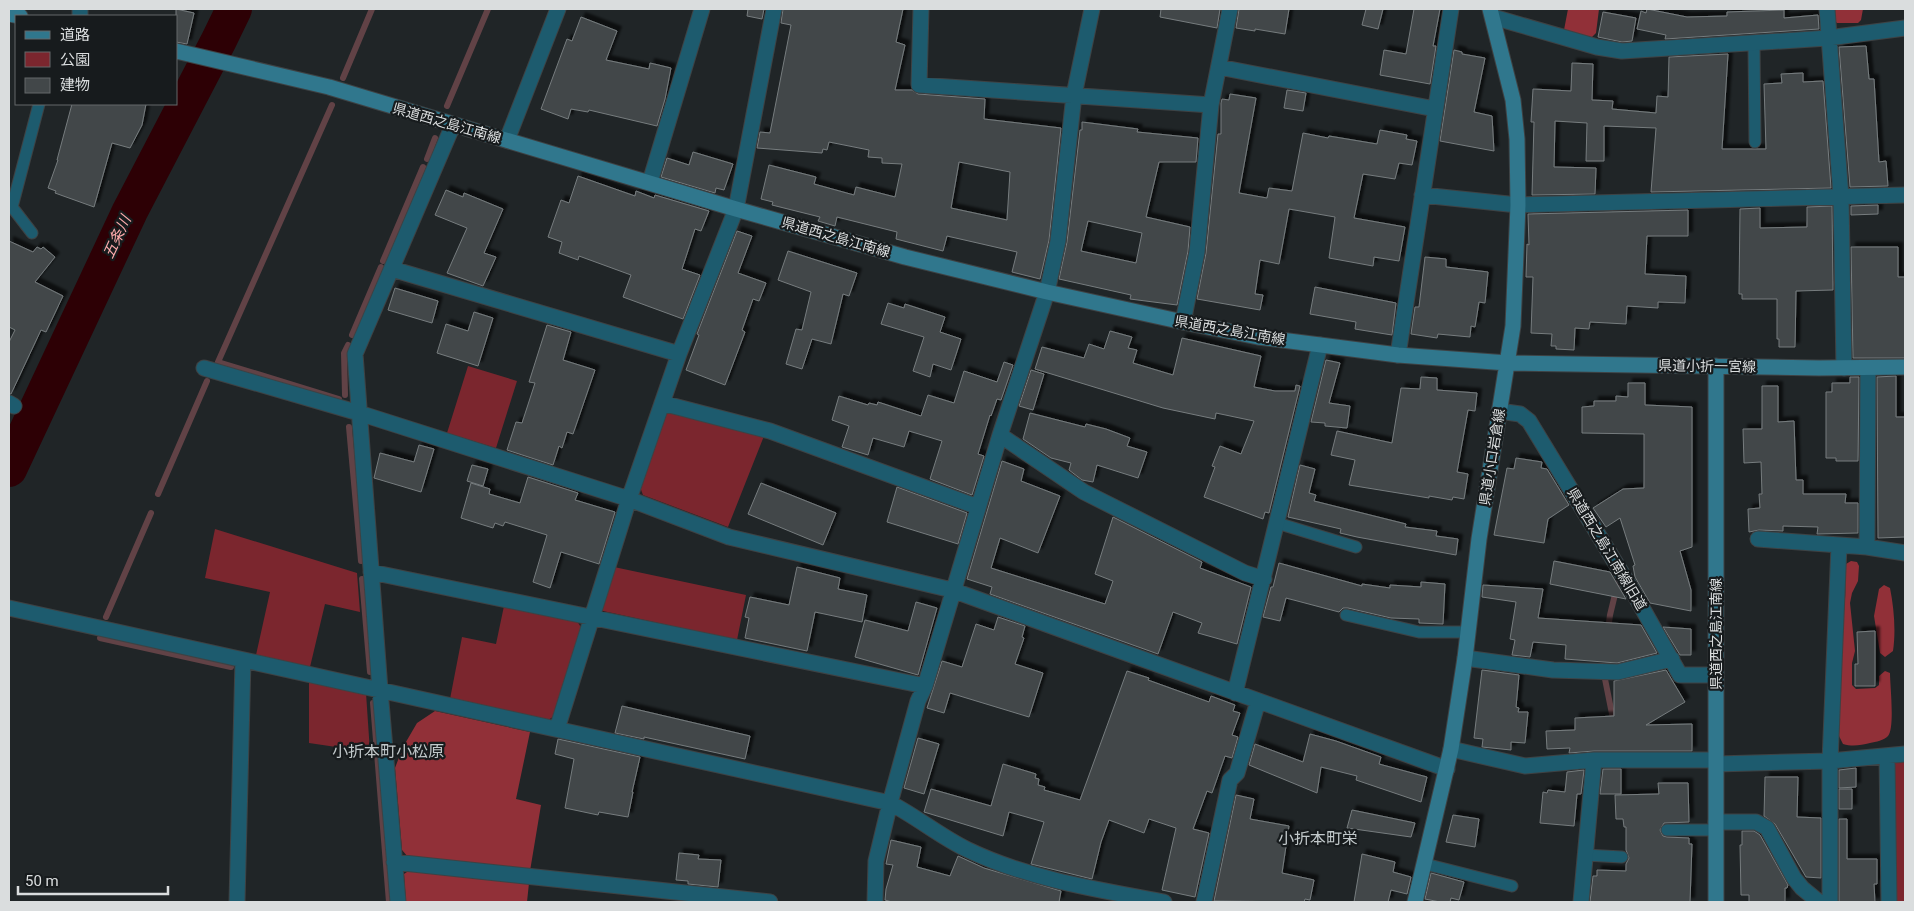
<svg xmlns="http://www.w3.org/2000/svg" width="1914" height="911" viewBox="0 0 1914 911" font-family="Roboto,'Noto Sans JP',sans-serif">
<defs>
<filter id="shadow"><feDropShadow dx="4.5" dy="-4.5" stdDeviation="1" flood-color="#0009"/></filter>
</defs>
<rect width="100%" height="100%" fill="#202527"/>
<path fill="#7b262e" d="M468 366 517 381 496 448 447 433Z
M674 411 764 436 728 527 643 495 640 487 665 415Z
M215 529 357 573 360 612 325 604 310 667 256 655 270 592 205 578Z
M614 567 746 595 737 640 603 611 601 608Z
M504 606 577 621 582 629 554 716 547 721 450 699 462 637 496 644Z
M309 681 366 693 370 752 309 743Z
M1905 760V902H1896L1894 761Z"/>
<path fill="#913038" d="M1568 9H1599L1596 33 1592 37H1582L1564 30Z
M1834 9H1863L1861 20 1858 23H1837L1834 20Z
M1851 561 1857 562 1859 566 1858 581 1852 593 1850 603 1855 651 1852 663V685L1856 689 1875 688 1879 685V676L1885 671 1890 673C1890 685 1895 728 1888 736 1884 740 1876 742 1870 743 1861 745 1853 747 1843 744L1839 736C1840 690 1841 644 1845 599 1846 587 1844 576 1846 564Z
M1884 585 1890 588C1894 608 1896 631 1893 651L1885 657 1880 653 1874 616 1879 589Z
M435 711 530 732 516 799 541 805 530 871 408 857 402 850 395 768 403 747 417 723Z
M410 870 529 883 527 902H406L404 874Z"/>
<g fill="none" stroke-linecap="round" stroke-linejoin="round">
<path stroke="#614246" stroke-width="6" d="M343 78 372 9
M332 105 218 362 339 399
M447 106 488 9
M427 159 435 138
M383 261 423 167
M352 335 381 267
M345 395 344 353 348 345
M349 427 361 561
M158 494 207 381
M362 579 370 672
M106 617 151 513
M1608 630 1610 615 1618 582
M100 638 231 667
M1605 679 1614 724
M373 703 389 902"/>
<path stroke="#2d0005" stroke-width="36" d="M9 469 130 211 219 40 234 9"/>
</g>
<path fill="#424749" stroke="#767c7e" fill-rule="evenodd" filter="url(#shadow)" d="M176 9 194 13 187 44 176 42Z
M748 9H764L762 19 747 16Z
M783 9H903L896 42 905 45 895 90H912L918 94 985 99 984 119 1061 128 1049 240 1040 279 1012 272 1017 252 947 236 943 251 896 239 897 232 837 217 835 226 818 221 820 217 772 205 773 202 761 199 769 165 816 177 814 184 854 195 856 187 895 197 902 164 882 163V158L868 157 869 150 829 142 827 150 823 149 822 153 757 148 760 132 770 133 791 25 781 23ZM959 162 1010 172 1007 220 951 208Z
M1161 9H1220L1217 28 1160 17Z
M1239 9H1289L1285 34 1255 29V31L1236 28Z
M1366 9H1383L1378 29 1362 25Z
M1414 9H1440L1433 46H1436L1430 84 1380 75 1384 50 1406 54Z
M1647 9 1687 17 1727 16V12L1784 10V18L1818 15 1819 29 1665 39 1666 35 1637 29 1641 11 1646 13Z
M1603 12 1636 18 1632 41 1622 42 1598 37Z
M581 17 617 31 606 60 649 69 650 63 671 68 665 99 657 126 589 110 588 112 571 109 568 119 541 109 567 39 572 41Z
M1866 46 1869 79H1874L1879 162 1886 161 1888 186 1850 187 1839 47Z
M1454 50 1462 52V54L1485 58 1474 112 1492 116 1494 151 1440 141Z
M1728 54 1722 149H1766L1764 84 1782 83 1781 74 1803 73V82L1823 81 1831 188 1651 192 1656 128 1604 126V161H1586L1587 123 1555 121 1554 167 1596 168 1595 194 1532 195 1534 122H1531L1533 89 1571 91 1572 63 1593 64 1592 100 1613 101 1612 109 1656 113 1657 96 1668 97 1669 57Z
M1287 90 1306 93 1303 111 1284 108Z
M1230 94 1256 98 1239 193 1267 198 1269 188 1292 191 1303 133 1328 138 1329 136 1377 144 1380 130 1407 135 1406 139 1417 141 1412 165 1399 163 1395 179 1363 174 1354 218 1405 227 1399 261 1374 257 1373 266 1329 258 1335 217 1289 209 1279 264 1260 260 1255 294 1263 295 1260 310 1197 299 1206 253 1218 134H1221V103L1222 99 1229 100Z
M72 104H146L142 125 130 148 112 143 94 207 55 193 56 191 48 188 58 160H57Z
M1082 122 1138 129 1137 132 1198 138 1196 162H1159L1146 217 1190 227 1188 251 1177 305 1130 299 1131 295 1059 279 1067 242 1080 130H1082ZM1088 221 1142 233 1136 263 1081 251Z
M693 152 733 164 724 190 716 188 715 193 661 177 667 158 689 165Z
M578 176 635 196 636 191 654 198 655 195 709 211 701 231 695 229 682 269 700 275 683 319 623 297 631 275 579 256 578 260 559 253 562 242 548 237 561 200 569 203Z
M446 190 463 197 464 193 503 209 484 253 496 257 483 286 447 273 467 228 435 215Z
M1878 205V214L1851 215V206Z
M1832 206 1833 290 1796 291 1795 347H1779V339H1777V299H1742V294H1739L1740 209 1760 208V228L1807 227V207Z
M1688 210V236H1647L1645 274 1686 276 1685 303 1658 302V308L1627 306 1626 324 1590 322 1589 329 1575 328 1574 350 1556 349V346H1551L1552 334 1531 333 1533 277H1526L1527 244 1529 245 1528 214Z
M737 231 752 236 738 273 766 283 759 301 753 299 742 330 745 332 725 385 686 370 699 335 697 334Z
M9 241 33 252 37 247 41 249 43 247 55 257 35 282 63 296 46 332 41 330 11 394H9V342L15 330 9 327Z
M1851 247H1898V277H1905V358H1853Z
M788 251 857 273 849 296 843 294 831 344 812 339 802 369 786 364 796 329 802 330 811 292 778 280Z
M1425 257 1446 259V267L1488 272 1485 303 1479 302 1475 327 1471 326 1470 337 1438 334 1437 338 1411 334 1415 307H1419Z
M1315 287 1396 303 1392 335 1355 329 1356 322 1310 314Z
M395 288 438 301 432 323 388 310Z
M888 303 904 308 905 304 945 317 940 332 961 339 951 370 933 364 930 377 913 371 924 337 881 324Z
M474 312 493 318 478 366 437 353 446 324 468 331Z
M547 325 571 332 563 360 595 370 573 434 567 432 562 448 559 446 553 465 507 450 516 422 522 423 535 383 529 382Z
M1110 331 1132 337 1128 348 1137 350 1133 363 1173 375 1182 338 1261 356 1254 387 1275 391H1295L1296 385 1300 386 1269 513 1265 512 1263 519 1204 497 1215 467 1212 466 1220 446 1241 454 1254 421 1216 413 1215 419 1163 408 1035 369 1042 347 1084 358 1089 344 1104 349Z
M1326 360 1340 363 1329 403 1350 406 1347 428 1325 426V423L1311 422Z
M1004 362 1013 365 1001 400 997 399 991 416 990 415 978 454 984 456 972 495 930 479 942 441 909 431 904 447 873 438 868 455 842 447 849 426 832 420 839 396 868 405 869 403 877 405 878 402 921 416 928 395 954 403 964 371 997 382Z
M1031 370 1044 374 1033 410 1019 406Z
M1896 376V417H1905V537L1878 538 1877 377Z
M1421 377 1437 378V390L1477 393 1475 411 1468 410 1457 472 1468 474 1464 499 1453 497 1452 500 1429 496V498L1349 485 1355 460 1331 455 1337 431 1392 443 1401 388 1420 389Z
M1850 377H1859L1858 461H1836V458H1826V392H1832V383H1850Z
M1628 383H1645V405L1692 407V547L1680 551 1691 590V611L1650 603 1635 577 1633 566 1635 565 1620 518 1606 527 1593 508 1623 489 1644 488V434L1582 433V407L1594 406V401H1616V396L1628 397Z
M1762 386H1778V422L1794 421 1796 480H1803V494H1846L1845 503H1858V533L1817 534 1818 527 1783 526V531L1759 530 1749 532 1748 509 1760 508 1759 494H1762L1761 462 1744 463 1743 429H1762Z
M1030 413 1085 427 1086 424 1106 429 1130 438 1127 446 1147 452 1138 478 1097 465 1093 482 1082 480 1069 470 1071 463 1051 458 1023 439Z
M419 445 434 449 421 492 374 478 380 453 414 462Z
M1516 458 1542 462 1541 468 1547 469 1569 505 1548 519 1544 543 1494 535 1507 468 1514 469Z
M1002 461 1024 469 1021 481 1060 496 1038 553 1000 538 991 568 1105 604 1113 581 1095 574 1113 517 1202 562 1200 568 1251 587 1237 644 1198 633 1202 623 1173 612 1158 654 990 594 992 587 967 579Z
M472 465 488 469 483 486 467 481Z
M1300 465 1315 469 1309 493 1316 495 1314 501 1406 524 1405 527 1437 531 1436 536 1458 539 1456 555 1357 537 1340 533 1341 529 1288 517Z
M528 477 578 493 575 500 615 512 599 564 561 552 550 588 533 582 547 535 505 522 503 526 495 523 493 528 461 518 471 483 490 489 489 494 520 503Z
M761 483 836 513 823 545 748 514Z
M897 487 967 513 958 544 887 522Z
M1554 561 1610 572 1626 599 1550 584Z
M1279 563 1362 586V584L1390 588V585L1421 587V582L1445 584 1443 624 1419 623V619L1391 618 1348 608H1343L1339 612 1286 598 1280 621 1263 617 1271 587H1273Z
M797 567 840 578 838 589 867 595 862 622 815 612 807 651 745 638 749 618 745 617 750 597 789 605Z
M1483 585 1543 589 1538 618 1641 625 1657 653 1617 663 1565 659 1566 645 1533 642 1530 657 1512 655 1515 640 1510 639 1516 602 1482 597Z
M916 602 937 608 918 675 855 657 865 620 908 631Z
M998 617 1025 626 1022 637 1024 638 1015 664 1043 673 1029 717 950 693 944 713 927 708 942 661 962 667 976 624 994 630Z
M1663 627 1691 629V655H1680Z
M1875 631V686H1855V664H1858L1857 632Z
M1482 670 1519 675 1516 707 1519 708 1518 712H1528L1525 743 1511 742V750L1482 747 1483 739 1474 738Z
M1666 670 1685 702 1646 725 1692 724V751H1594L1569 753 1570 748 1547 749 1546 731 1575 730V718L1614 716V681Z
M1127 671 1149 678 1148 680 1209 702 1211 696 1235 705 1233 711 1240 713 1232 735 1238 737 1232 758 1225 756 1212 793 1207 791 1193 829 1209 833 1195 897 1162 890 1176 828 1149 819 1144 833 1109 820 1101 842 1092 879 1031 864 1044 822 1009 812 1003 836 924 812 931 789 991 806 1003 764 1036 774 1035 778 1039 779 1038 785 1045 787 1044 790 1080 800Z
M622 706 750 736 745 759 644 737V739L615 733Z
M1310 734 1336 741 1381 757 1379 764 1427 777 1421 802 1356 780 1357 776 1321 767 1317 793 1249 765 1255 744 1303 762Z
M918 738 939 744 924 794 904 788Z
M558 739 640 757 632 792H633L628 817 599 812 598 815 565 808 574 759 555 754Z
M1856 768V787L1839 788V770Z
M1603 769H1621V794H1600Z
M1584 770 1581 794H1577L1574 826 1540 823 1543 792 1547 793 1548 790 1565 792 1567 772Z
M1765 777H1798L1797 817 1821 818V878L1806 877 1775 824 1764 816Z
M1658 783H1688L1689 822 1664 823 1660 830 1663 836 1667 837 1689 838V844H1692L1690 902H1590L1593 876H1597V870L1626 871V864L1629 858 1626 850V827H1624L1623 819H1616L1615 795 1659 794Z
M1839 789H1852V809H1839Z
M1236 795 1254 799 1250 819 1289 826 1282 873 1314 880 1310 900 1305 899 1304 902 1214 901Z
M1352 810 1415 823 1411 837 1347 828Z
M1453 815 1479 819 1475 847 1446 842Z
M1839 819H1847V859H1877V884H1874L1875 902H1839Z
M1742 831H1754L1760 835 1788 885 1787 888H1785V902H1749V895H1741L1740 845H1742Z
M891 840 921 847 917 867 950 876 958 856 984 868 1061 891 1059 902H892L885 900 886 889 893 865 886 864Z
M679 853 699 855 698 859 721 860 718 887 688 884V881L676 880Z
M1362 854 1395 862 1393 872 1411 877 1407 894 1391 890 1388 902H1354Z
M1431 873 1464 882 1459 900 1451 898 1450 902H1440L1425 899Z"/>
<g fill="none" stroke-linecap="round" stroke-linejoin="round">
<g stroke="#3e4244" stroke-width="13">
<path id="lane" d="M1754 44 1755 142
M32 233 12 207 39 104
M1277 523 1356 547
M1346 615 1419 632H1468
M1667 830H1716
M1585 855 1622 857
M1425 864 1512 886"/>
</g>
<g stroke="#3e4244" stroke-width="17">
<path id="street" d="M921 9 919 85 1211 105
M1827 9 1841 197 1844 368
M80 16V9
M1493 17 1597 47 1622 51 1828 38 1905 28
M1219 67 1435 109
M507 140 558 9
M650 182 702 9
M1422 195 1518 205 1905 195
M392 269 679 354
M1183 322 1197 252 1211 105 1230 9
M1398 355 1451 9
M204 368 359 413 629 499 729 537 952 590 1447 769
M9 403 14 406
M662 403 770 431 978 507
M1499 411 1520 414 1529 421 1632 590 1680 675H1716
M1000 435 1084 492 1245 573 1264 579
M1758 539 1867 547 1905 553
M1867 547 1868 368
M371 572 925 686
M9 608 890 803C917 817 941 837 968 850 1028 879 1100 890 1164 902
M1465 658 1553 670 1618 672 1672 659
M1235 693 1320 345
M557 729 629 499 679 354 736 209 774 9
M1451 749 1525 766 1594 760H1716
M1887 756 1889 902
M1716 764 1830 761 1905 754
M1716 822H1756L1767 828 1794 878 1802 888 1819 902
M394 862 770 902
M237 902 243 660
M398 902 380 690 355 354 453 125
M875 902 876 861 890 803 918 701 925 686 1000 435 1047 292 1058 241 1074 95 1092 9
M1204 902 1230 780 1237 773 1258 701
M1581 902 1594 760
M1830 902V761L1839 545"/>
</g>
<g stroke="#3e4244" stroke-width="17">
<path id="secondary" d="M9 14 20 16
M176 51 329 87 736 209 905 257 1047 292 1183 322 1258 337 1398 355 1508 363 1819 368 1905 367
M1415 902 1451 749 1465 658 1479 539 1513 326 1518 205 1517 139 1513 100 1490 9
M1716 902V366"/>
</g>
<use href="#lane" stroke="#1d5b6e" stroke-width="11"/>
<use href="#street" stroke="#1d5b6e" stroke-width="15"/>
<use href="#secondary" stroke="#30778d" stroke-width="15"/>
</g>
<g text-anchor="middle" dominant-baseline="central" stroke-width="4.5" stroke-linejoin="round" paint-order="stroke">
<g font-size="14" fill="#daddde" stroke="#171b1d">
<text transform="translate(447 123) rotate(16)">県道西之島江南線</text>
<text transform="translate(836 237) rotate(16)">県道西之島江南線</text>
<text transform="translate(1230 330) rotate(10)">県道西之島江南線</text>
<text transform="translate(1707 366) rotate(1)">県道小折一宮線</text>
<text transform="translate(1492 457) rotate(-81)">県道小口岩倉線</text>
<text transform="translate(1607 549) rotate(59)">県道西之島江南線旧道</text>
<text transform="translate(1716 634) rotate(-90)">県道西之島江南線</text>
</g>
<g font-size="15" font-style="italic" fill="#fdabac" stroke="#171b1d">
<text transform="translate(117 237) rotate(-65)">五条川</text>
</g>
<g font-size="16" fill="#c1c8ca" stroke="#171b1d">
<text x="388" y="751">小折本町小松原</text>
<text x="1318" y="838">小折本町栄</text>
</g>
</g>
<rect width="1914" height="911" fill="none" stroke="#daddde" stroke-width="20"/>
<rect x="15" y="15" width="162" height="90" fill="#171b1d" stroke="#65696a"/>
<rect x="25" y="31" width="25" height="8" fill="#30778d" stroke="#65696a"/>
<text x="60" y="40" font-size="15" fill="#daddde">道路</text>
<rect x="25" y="52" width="25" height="15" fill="#7b262e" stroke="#65696a"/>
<text x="60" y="65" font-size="15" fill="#daddde">公園</text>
<rect x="25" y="78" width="25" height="15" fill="#424749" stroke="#65696a"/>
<text x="60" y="90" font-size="15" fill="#daddde">建物</text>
<path d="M18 886v8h150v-8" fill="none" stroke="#daddde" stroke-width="2.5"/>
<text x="25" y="886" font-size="15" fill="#daddde" stroke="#171b1d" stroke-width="4" paint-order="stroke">50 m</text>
</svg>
